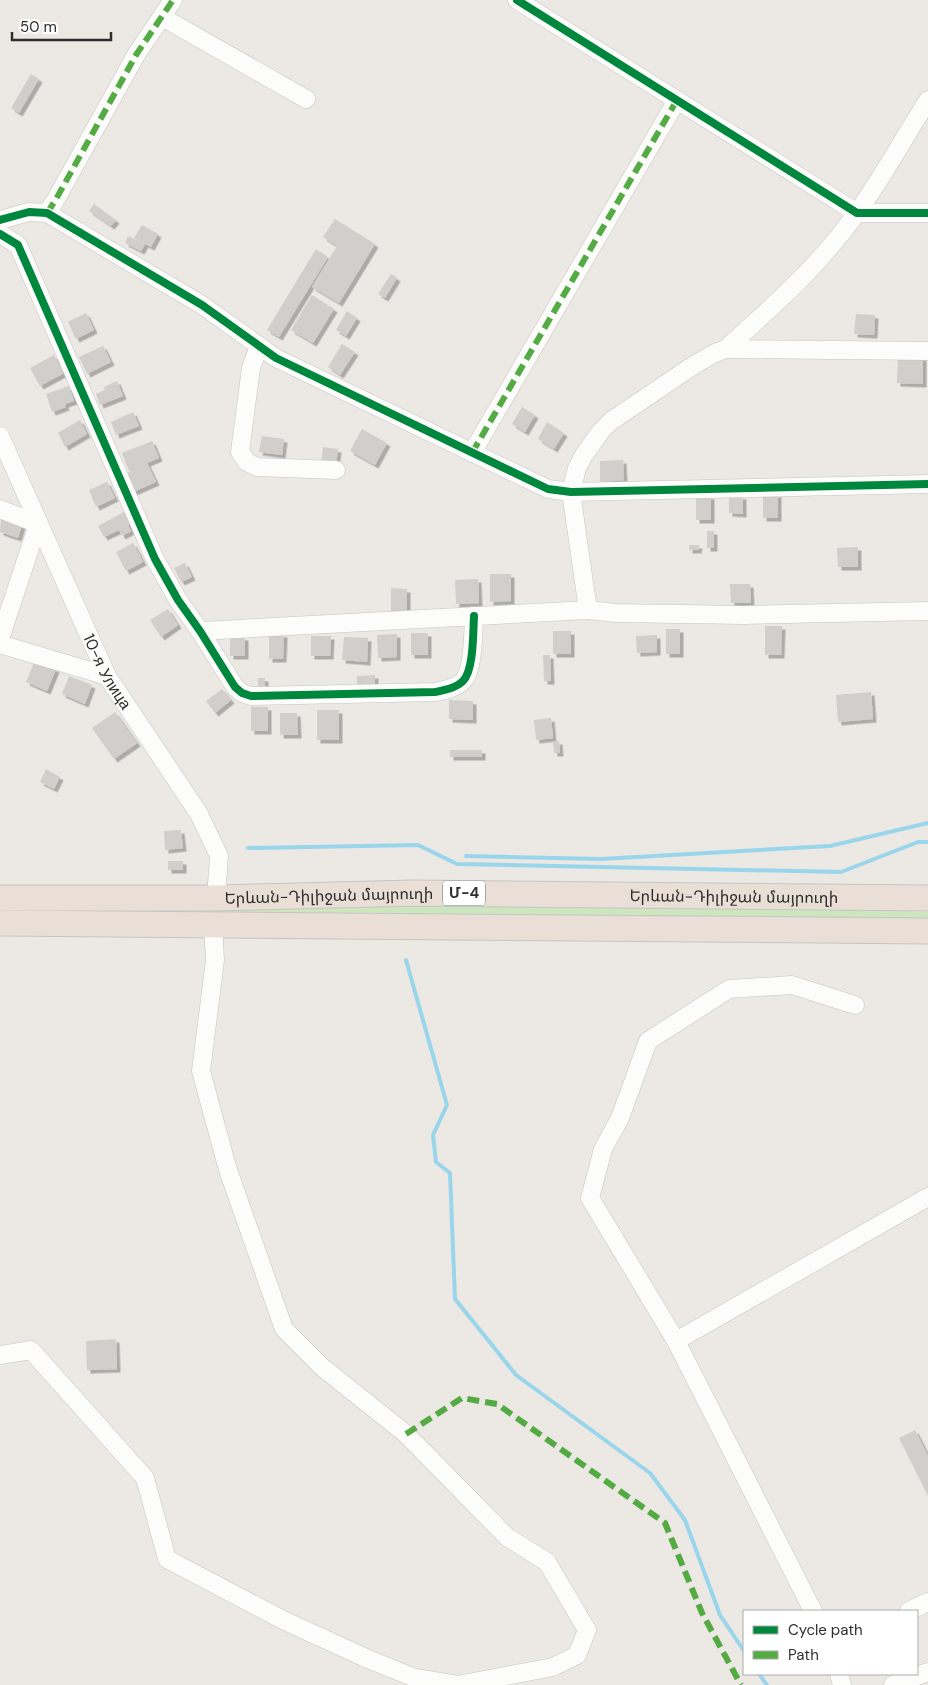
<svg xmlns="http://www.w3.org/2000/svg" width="928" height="1685" viewBox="0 0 928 1685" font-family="'DM Sans','Noto Sans Armenian',sans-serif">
<defs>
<filter id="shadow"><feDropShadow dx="3.5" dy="3.5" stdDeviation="0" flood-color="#0004"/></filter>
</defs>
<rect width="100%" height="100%" fill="#ece8e4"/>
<path fill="#cee6be" d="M389 905H581L907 911 928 912V922L580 915 389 914 0 917V908Z"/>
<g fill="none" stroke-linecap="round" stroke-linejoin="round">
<path stroke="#99d6ec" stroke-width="4" d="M248 848 418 845 457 864 841 872 918 842H928
M466 856 601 859 830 846 928 823
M406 960 447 1105 433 1135 436 1162 450 1173 455 1299 516 1375 650 1473 685 1520 720 1615 744 1651
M759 1674 767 1685"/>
</g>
<path fill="#d1cecb" filter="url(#shadow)" d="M31 74 39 79 19 113 11 108Z
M94 204 116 220 111 226 89 211Z
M335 219 375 244 339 303 312 287 337 246 323 237Z
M142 225 158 234 151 247 145 244 141 251 125 243 128 236 141 242 134 238Z
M316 249 328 257 279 337 267 330Z
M391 274 397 278 385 298 378 294Z
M312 295 334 309 313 343 291 330Z
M347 311 357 318 346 336 336 330Z
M86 313 94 330 76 339 68 322Z
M856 314 875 315 874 335 854 334Z
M342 344 355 352 340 375 328 367Z
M103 346 111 362 87 374 79 357Z
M54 355 64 373 40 386 30 368Z
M898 356 923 357V384L897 383Z
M117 381 123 396 100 405 96 394 105 390 104 387Z
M69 386 74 401 65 404 66 407 52 412 46 394Z
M522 407 535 415 525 432 512 424Z
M133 412 139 426 116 435 111 422Z
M80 420 87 434 65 447 58 433Z
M547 422 564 433 554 449 538 439Z
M362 429 387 443 375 465 350 451Z
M262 436 284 439 282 455 259 452Z
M152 441 159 458 147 463 156 482 131 493 123 475 141 466 129 471 122 453Z
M323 447 338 449 336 465 321 463Z
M623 460 624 480 600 482V461Z
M107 482 115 498 96 507 89 490Z
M763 494H778V518H763Z
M696 495 711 496V520H696Z
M729 496H743V514L729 513Z
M124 512 130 524 128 525 131 531 122 536 119 530 104 537 98 526Z
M1 518 22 525 18 538 0 532Z
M707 531H714V548H707Z
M133 543 143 562 126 571 116 552Z
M689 545H699L698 550H689Z
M858 547V567H838L837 548Z
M185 563 192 577 181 582 174 568Z
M490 574H511V601L490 602Z
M478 579 479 603 456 604 455 580Z
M730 584H750L751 603H731Z
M391 588 407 589V613H391Z
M168 609 178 625 161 637 150 620Z
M765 626H782L781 655H765Z
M666 629H680V654H666Z
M553 631H571V654H553Z
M269 633 284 634 283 659H269Z
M411 633H428V655H411Z
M397 634V657L378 658 377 635Z
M657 635V652L637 653 636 636Z
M311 636H331L330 656H311Z
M230 637H245V656H230Z
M344 637 368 638 367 662 342 660Z
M543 655H550L551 681H544Z
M35 660 56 669 47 691 26 682Z
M375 675V686L357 687V676Z
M69 676 92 685 85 704 62 694Z
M258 678H265V689L258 690Z
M222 689 231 700 215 713 206 701Z
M871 692 873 719 838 722 836 695Z
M449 700 473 701V720L449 719Z
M251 707H268V731H251Z
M317 710H339V740H317Z
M115 712 137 743 114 759 92 728Z
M280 713H297L298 735H280Z
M551 718 553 738 536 740 534 720Z
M559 741 560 753H554L553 742Z
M450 750H482V757H450Z
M46 769 60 777 54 789 40 782Z
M181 830 183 848 165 850 164 831Z
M168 861H183V870H168Z
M116 1339 117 1369 87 1370 86 1341Z
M915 1430 928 1456V1496L899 1438Z"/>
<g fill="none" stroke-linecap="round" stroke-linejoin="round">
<g stroke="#c5c4c5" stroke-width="19">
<g id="minor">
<path d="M517 0 857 213H928"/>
<path d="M162 17 306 99"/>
<path d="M47 213 55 201 136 55 173 0"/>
<path d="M0 220 29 212 47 213 202 305 276 358 548 489 571 492 928 484"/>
<path d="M0 234 18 245 155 559 178 600 200 631 235 687 242 693 251 696 435 692C445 690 456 688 463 681 474 670 473 632 474 616"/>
<path d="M259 346 251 368 240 452 247 462 257 467 336 470"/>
<path d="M726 349 928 351"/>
<path id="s1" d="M0 436 107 676 199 814 219 856 216 898"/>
<path d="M472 453 677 100"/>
<path d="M0 509 38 524 0 639"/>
<path d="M588 610 571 492 577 468 584 455 601 431 611 421 694 365 715 353 726 349C761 316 798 285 829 248 868 204 897 149 928 100"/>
<path d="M200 631 588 610 615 613 744 615 928 611"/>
<path d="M0 644 107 676"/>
<path d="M213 924 215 960 201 1071 228 1170 284 1329 322 1367 406 1434 507 1537 547 1562 587 1630 577 1655 553 1667 458 1685"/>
<path d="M676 1341 928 1197"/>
<path d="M0 1355 31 1350 145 1478 167 1559 283 1620 368 1659 415 1678 458 1685"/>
<path d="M813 1611 676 1341 590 1198 603 1149 620 1118 648 1041 729 989 792 985 855 1005"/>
<path d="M909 1611 928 1602"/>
<path d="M839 1674 842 1685"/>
<path d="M893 1685 928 1672"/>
</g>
</g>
<g stroke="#c6c5c4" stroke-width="27">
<g id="highway">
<path id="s2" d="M0 898H216L413 893 928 898"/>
<path d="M0 923 928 931"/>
</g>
</g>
<use href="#minor" stroke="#fcfcfb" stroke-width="18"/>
<use href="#highway" stroke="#eadfd6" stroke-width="25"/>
<path stroke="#54ab44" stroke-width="6" stroke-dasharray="12 6" stroke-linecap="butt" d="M47 213 55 201 136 55 173 0
M472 453 677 100
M406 1434 462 1398 497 1404 665 1523 702 1613 741 1685"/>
<g stroke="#fff" stroke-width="11">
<path id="cycleway" d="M517 0 857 213H928
M0 220 29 212 47 213 202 305 276 358 548 489 571 492 928 484
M0 234 18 245 155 559 178 600 200 631 235 687 242 693 251 696 435 692C445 690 456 688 463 681 474 670 473 632 474 616"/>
</g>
<use href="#cycleway" stroke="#00873e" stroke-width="8"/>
</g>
<g text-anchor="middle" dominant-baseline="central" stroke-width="4" stroke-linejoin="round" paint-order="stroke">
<rect fill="#fff" stroke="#6d6d6d" stroke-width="1" x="443" y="880.5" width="42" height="25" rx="4"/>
<g font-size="15" font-weight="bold" fill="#2e2e2e">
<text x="464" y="893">Մ-4</text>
</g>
<g font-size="16" fill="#2e2e2e" stroke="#fff">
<text stroke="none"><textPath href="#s1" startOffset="259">10-я Улица</textPath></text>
<text stroke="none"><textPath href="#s2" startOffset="329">Երևան-Դիլիջան մայրուղի</textPath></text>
<text stroke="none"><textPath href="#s2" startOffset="734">Երևան-Դիլիջան մայրուղի</textPath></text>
</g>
</g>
<rect x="743" y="1610" width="175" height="65" fill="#ffffff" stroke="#ababab"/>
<rect x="753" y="1626" width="25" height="8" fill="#00873e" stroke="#ababab"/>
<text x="788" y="1635" font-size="15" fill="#2e2e2e">Cycle path</text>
<rect x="753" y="1651" width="25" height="8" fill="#54ab44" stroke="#ababab"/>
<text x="788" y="1660" font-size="15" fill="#2e2e2e">Path</text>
<path d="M12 32v8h99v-8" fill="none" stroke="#2e2e2e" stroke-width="2.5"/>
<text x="20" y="32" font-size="15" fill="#2e2e2e" stroke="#ffffff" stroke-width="4" paint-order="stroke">50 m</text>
</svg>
